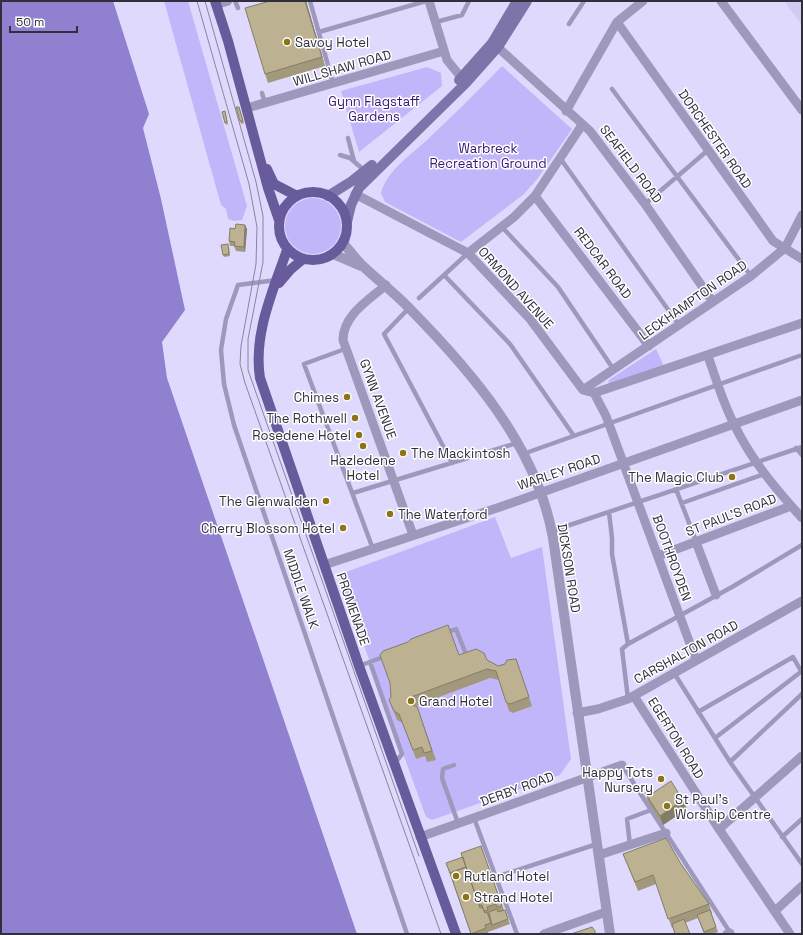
<svg xmlns="http://www.w3.org/2000/svg" width="803" height="935" viewBox="0 0 803 935" font-family="'Space Grotesk',sans-serif">
<rect width="100%" height="100%" fill="#dfdafd"/>
<path fill="#d1cbf3" d="M784 1H802V25Z"/>
<path fill="#c1b6fa" d="M164 1H188L247 206 242 220 234 221 228 219 226 209 221 205Z
M502 66 572 129 538 178 524 194 461 242 385 202 381 193C387 170 411 155 428 139 453 115 478 91 502 66Z
M427 67 441 73 442 86 359 152 341 91Z
M285 226a28 28 0 1 1 56 0a28 28 0 1 1-56 0Z
M656 349 664 366 608 384 609 380Z
M495 517 511 558 542 547 571 759 560 775 432 820 426 817 341 582 342 575 346 572Z"/>
<path fill="#8f80d0" d="M1 1H113L149 114 143 128 161 199 185 310 162 342 167 378 357 934H1Z"/>
<g fill="none" stroke-linecap="round" stroke-linejoin="round">
<path stroke="#9d98bc" stroke-width="4.5" d="M235 1 238 8
M310 1 333 83
M436 22 462 15 469 1
M569 24 584 1
M319 32 426 1
M612 89 751 276
M262 93 265 103
M348 138 354 161
M340 155 350 158 365 171
M560 158 679 325
M645 204 707 151
M502 227 558 287 614 370
M444 275 510 344 574 436
M276 280 238 285 226 319 221 350 224 384 234 425 407 934
M419 298 468 253
M409 308 384 334 452 463
M345 349 304 364 373 549
M796 448 802 455
M523 454 802 355
M676 489 696 541
M353 493 517 443
M682 503 764 474
M609 512 612 538V554L628 644
M552 531 802 447
M445 633 456 629 467 657
M370 662 402 754 395 763
M359 666 386 656
M674 673 730 762 802 864
M628 699 622 649 628 644 732 587 802 545
M698 712 793 657 801 671
M715 738 802 671
M730 762 802 694
M454 765 443 769 442 778 458 823
M622 765 731 934
M474 818 517 934
M782 837 802 819
M630 845 627 819 651 810
M496 877 597 844"/>
<path stroke="#9d98bc" stroke-width="9" d="M429 1 447 60 465 82
M721 1 802 110
M617 22 773 241 802 259
M493 43 590 131 645 204 713 302
M247 108 444 51
M566 111 617 22 643 1
M355 194 468 253 530 319 583 390 594 393 606 416 696 660
M535 196 649 346
M468 253 514 217 535 196 582 125
M386 285C369 300 343 315 343 340L413 535
M708 356C716 379 723 403 734 424 751 460 776 489 802 518
M583 390 751 276 785 248 802 215
M594 393 802 323
M696 542 716 595
M658 556 791 506
M324 565 500 507 802 400
M634 696 719 829 790 934
M577 713 598 709 628 699 802 601
M719 829 802 756
M420 837 622 765
M599 855 666 833
M775 911 802 886
M544 934 606 912
M727 934 730 933"/>
<path stroke="#9d98bc" stroke-width="10" d="M216 4 227 1
M343 243C350 251 357 261 365 268 380 282 396 294 410 309 472 372 537 447 553 538L610 934
M333 254 361 266"/>
<path stroke="#7d75a9" stroke-width="10" d="M459 80 492 43 517 1
M328 196 352 181 372 165
M347 222 351 205 359 188 466 83 498 47 527 1"/>
<path stroke="#675b9b" stroke-width="10" d="M215 1 228 41 268 188 279 220
M267 169 274 184 297 196
M279 226a34 34 0 1 1 68 0a34 34 0 1 1-68 0Z
M287 250C273 291 253 334 260 378L359 666 456 934
M279 283 290 270 303 259"/>
<path stroke="#88859d" stroke-width="1" d="M197 1 249 184 257 227 256 264 241 346 240 364 245 383 441 934
M205 1 256 182 263 216V262L248 339V370L419 856"/>
</g>
<path fill="#a2997d" d="M270 1H306L325 66 268 83 265 74Z
M236 107H239L244 123 241 124Z
M225 111 228 124 226 125 222 112Z
M235 229H247L245 252 236 251 234 246H230L229 241Z
M229 247 230 256 224 257 223 255Z
M459 655 487 660 498 666 505 664 516 659 532 706 513 713 509 711 499 680 490 678 415 706H417L436 760 427 762 425 756 416 759 403 723 397 720 389 700 391 697Z
M645 793 683 800 687 809 663 825 648 802Z
M481 846 504 910H505L510 924 488 932V934H471L446 863 463 857Z
M623 854 681 864 709 904 712 913H711L718 932 712 934H704L698 918 672 928 656 884 638 891Z"/>
<path fill="#847d66" d="M305 1H306L325 66 322 57Z
M245 225 247 229 245 252 244 247Z
M683 800 687 809 663 825 660 816Z"/>
<path fill="#bcb291" stroke="#847d66" d="M270 1H305L322 57 265 74 245 8Z
M236 107H239L243 121H240Z
M225 111 227 122 225 123 222 112Z
M236 224 245 225 244 247 234 246 235 242 229 241 230 228 235 229Z
M228 244 229 254 223 255 221 245Z
M448 625 459 655 476 649 484 653 487 660 498 666 505 664 507 660 516 659 529 697 510 704 506 702 496 671 487 669 411 697 414 706H417L432 751 424 753 422 747 413 750 399 714 394 711 389 700 391 697 390 683 380 655 383 651 408 642 411 639Z
M671 781 683 800 660 816 645 793 650 789 653 793Z
M666 838 681 864 709 904 668 919 653 875 635 882 623 854Z
M481 846 502 906 497 907 496 904 487 907 488 910 484 911 482 905H479L461 853Z
M463 857 466 867 450 873 446 863Z
M466 867 480 908 482 907 485 913 487 912 491 923 485 925 486 928 471 934 450 873Z
M497 909 498 912 505 910 508 919 492 925 489 912Z
M710 910 716 927 704 932 697 915Z
M684 919 690 934H675L672 924Z
M592 927 595 931V934H571Z"/>
<g fill="#8c7418" stroke="#fff" stroke-width="1.5">
<circle cx="287" cy="42" r="4"/>
<circle cx="347" cy="397" r="4"/>
<circle cx="355" cy="418" r="4"/>
<circle cx="359" cy="435" r="4"/>
<circle cx="363" cy="446" r="4"/>
<circle cx="403" cy="453" r="4"/>
<circle cx="732" cy="477" r="4"/>
<circle cx="326" cy="501" r="4"/>
<circle cx="390" cy="514" r="4"/>
<circle cx="343" cy="528" r="4"/>
<circle cx="411" cy="701" r="4"/>
<circle cx="661" cy="779" r="4"/>
<circle cx="667" cy="806" r="4"/>
<circle cx="456" cy="876" r="4"/>
<circle cx="466" cy="897" r="4"/>
</g>
<g text-anchor="middle" dominant-baseline="central" stroke-width="3" stroke-linejoin="round" paint-order="stroke">
<g font-size="13" fill="#312f3c" stroke="#fff" text-anchor="start">
<text x="295" y="42">Savoy Hotel</text>
<text x="339" y="397" text-anchor="end">Chimes</text>
<text x="347" y="418" text-anchor="end">The Rothwell</text>
<text x="351" y="435" text-anchor="end">Rosedene Hotel</text>
<text x="411" y="453">The Mackintosh</text>
<text x="363" y="460" text-anchor="middle">Hazledene<tspan x="363" dy="15">Hotel</tspan></text>
<text x="724" y="477" text-anchor="end">The Magic Club</text>
<text x="318" y="501" text-anchor="end">The Glenwalden</text>
<text x="398" y="514">The Waterford</text>
<text x="335" y="528" text-anchor="end">Cherry Blossom Hotel</text>
<text x="419" y="701">Grand Hotel</text>
<text x="653" y="772" text-anchor="end">Happy Tots<tspan x="653" dy="15">Nursery</tspan></text>
<text x="675" y="799">St Paul's<tspan x="675" dy="15">Worship Centre</tspan></text>
<text x="464" y="876">Rutland Hotel</text>
<text x="474" y="897">Strand Hotel</text>
</g>
<g font-size="13" fill="#312f3c" stroke="#fff">
<text transform="translate(342 68) rotate(-16)">WILLSHAW ROAD</text>
<text transform="translate(715 139) rotate(55)">DORCHESTER ROAD</text>
<text transform="translate(631 164) rotate(53)">SEAFIELD ROAD</text>
<text transform="translate(603 263) rotate(53)">REDCAR ROAD</text>
<text transform="translate(516 288) rotate(48)">ORMOND AVENUE</text>
<text transform="translate(693 300) rotate(-35)">LECKHAMPTON ROAD</text>
<text transform="translate(378 399) rotate(70)">GYNN AVENUE</text>
<text transform="translate(559 472) rotate(-19)">WARLEY ROAD</text>
<text transform="translate(731 515) rotate(-21)">ST PAUL'S ROAD</text>
<text transform="translate(672 558) rotate(70)">BOOTHROYDEN</text>
<text transform="translate(569 568) rotate(81)">DICKSON ROAD</text>
<text transform="translate(301 589) rotate(71)">MIDDLE WALK</text>
<text transform="translate(353 609) rotate(71)">PROMENADE</text>
<text transform="translate(686 652) rotate(-29)">CARSHALTON ROAD</text>
<text transform="translate(676 738) rotate(58)">EGERTON ROAD</text>
<text transform="translate(517 789) rotate(-20)">DERBY ROAD</text>
</g>
<g font-size="13" fill="#371574" stroke="#fff">
<text x="374" y="101">Gynn Flagstaff<tspan x="374" dy="15">Gardens</tspan></text>
<text x="488" y="148">Warbreck<tspan x="488" dy="15">Recreation Ground</tspan></text>
</g>
</g>
<rect width="803" height="935" fill="none" stroke="#312f3c" stroke-width="4"/>
<path d="M10 26v6h67v-6" fill="none" stroke="#312f3c" stroke-width="2"/>
<text x="16" y="26" font-size="12" fill="#312f3c" stroke="#ffffff" stroke-width="3" paint-order="stroke">50 m</text>
</svg>
